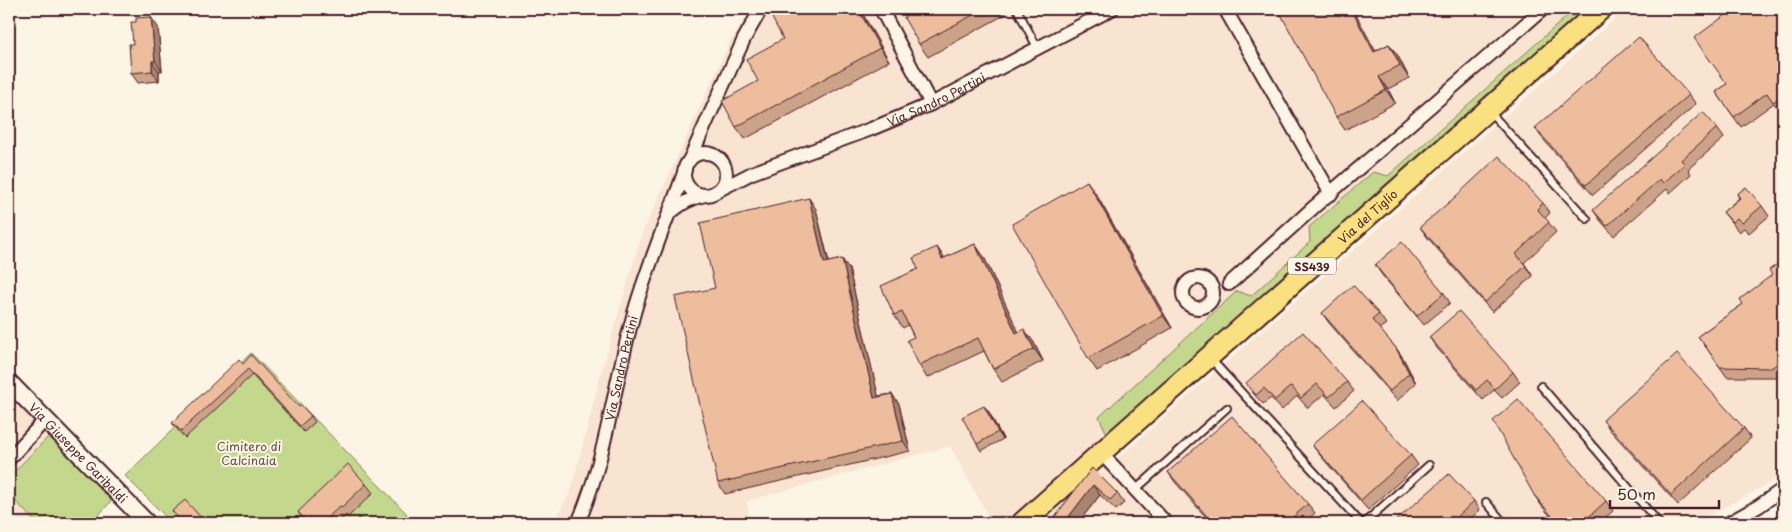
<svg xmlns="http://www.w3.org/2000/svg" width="1792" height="532" viewBox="0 0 1792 532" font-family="'Playpen Sans',sans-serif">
<rect width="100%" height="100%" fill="#fcf5e5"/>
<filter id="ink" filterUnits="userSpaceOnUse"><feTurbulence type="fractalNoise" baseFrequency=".02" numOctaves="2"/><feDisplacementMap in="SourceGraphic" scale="10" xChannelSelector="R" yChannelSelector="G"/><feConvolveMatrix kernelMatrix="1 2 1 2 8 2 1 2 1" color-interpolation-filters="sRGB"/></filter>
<g filter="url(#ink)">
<path fill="#f8e4d0" d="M751 9H1589L1108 436 1006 523H992L950 446 747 501 749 523H554L571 490 601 373 641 236 728 46Z
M1626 9H1783V473L1770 483 1695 523H1039L1100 474Z
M9 393 112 501 97 517 102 523H9Z"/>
<path fill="#c3d88d" stroke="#867c5c" d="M1575 9H1589L1108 436 1099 417 1237 291 1251 296 1310 242 1309 227 1373 172 1388 176Z
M251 353 407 514 397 523H172L125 476Z
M50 435 112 500 97 517 102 523H36L9 494V477Z"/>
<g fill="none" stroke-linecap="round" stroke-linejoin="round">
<g stroke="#4a1f2b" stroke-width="10">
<path id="service" d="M1017 9 1038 49
M1490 112 1587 219
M1210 358 1361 523
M1541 386 1659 523
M1135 490 1227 408
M1486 502 1504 523
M1364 523 1429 465"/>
</g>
<g stroke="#4a1f2b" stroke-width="16">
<g id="minor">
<path d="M881 9 931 104"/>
<path d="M1225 9 1331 194"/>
<circle cx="705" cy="174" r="21"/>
<path d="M689 161 744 39 761 9"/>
<path id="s1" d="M715 192 752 173 871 129 931 104 1112 9"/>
<path d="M669 214C681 204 690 198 705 195"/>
<circle cx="1198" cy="293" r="15"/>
<path d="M1229 284 1314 207 1543 9"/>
<path d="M1102 454 1166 523"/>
<path d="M9 459 46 419"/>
<path id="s2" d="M578 523C607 456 614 383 634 313 648 264 668 218 685 170"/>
<path d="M1729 523 1759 506 1783 489"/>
</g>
</g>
<g stroke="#4a1f2b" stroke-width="20">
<g id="tertiary">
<path id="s3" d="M9 382 147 523"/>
</g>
</g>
<g stroke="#4a1f2b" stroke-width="24">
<g id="primary">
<path id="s4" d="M1022 523 1601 9"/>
</g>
</g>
<use href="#service" stroke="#fcf5e5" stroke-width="6"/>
<use href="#minor" stroke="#fcf5e5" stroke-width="12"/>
<use href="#tertiary" stroke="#fcf5e5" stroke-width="16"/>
<use href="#primary" stroke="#f9e181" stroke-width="20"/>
</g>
<path fill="#cca388" stroke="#4a1f2b" d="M860 9 889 61 745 139 736 127Z
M908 9H1003L1006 14 928 57 919 44Z
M1455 9H1463L1459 13Z
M1783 17V109L1780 112 1774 103 1741 127 1716 92 1727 84Z
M158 27 162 71H159V81L138 83 131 73 133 44Z
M1389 44 1398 56 1409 78 1388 89 1395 103 1345 130 1336 117 1375 51Z
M1689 95 1696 104 1593 195 1542 138 1535 128Z
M1717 128 1724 138 1688 169 1691 174 1670 193 1667 189 1614 236 1600 220 1593 210Z
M1096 194 1172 328 1097 371 1088 358Z
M1737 194 1762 206 1769 216 1749 233 1744 228 1739 232 1723 212 1739 198Z
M1543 203 1550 213 1545 218 1556 232 1524 263 1533 276 1492 312 1427 237 1420 227Z
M816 209 829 262 842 259 849 269 878 396 892 394 899 404 910 451 725 494 718 483 715 288Z
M975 244 984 257 1018 332 1033 341 1043 361 1002 382 993 369 984 351 927 378 919 365 914 337 908 325 903 328 894 315 944 258Z
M1783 260V374L1778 377H1727L1698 336 1743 304 1772 275Z
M1375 265 1444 293 1450 303 1424 325 1382 275Z
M1322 313 1379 314 1386 324 1379 329 1396 348 1403 358 1416 383 1397 401 1329 323Z
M1429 337 1513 372 1520 382 1502 398 1494 390 1483 400 1436 347Z
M243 364 311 416 315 422 304 432 252 375 185 438 177 429 172 423Z
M1347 382 1354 391 1336 407 1324 394 1308 408 1297 396 1282 410 1271 398 1263 404 1253 393 1246 383Z
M984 406 989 412 1003 439 981 451 977 444Z
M1603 420 1744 428 1751 438 1678 505 1610 430Z
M1312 445 1411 455 1418 465 1368 510 1319 454Z
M1092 468 1117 493 1124 503 1116 510 1100 495 1078 523H1050Z
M1168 472 1308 504 1315 513 1304 523H1211L1175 482Z
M366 484 373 493 348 517 346 515 338 523H301L304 521 298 512Z
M1534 495 1606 501 1613 511 1599 523H1556L1541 505Z
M1474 501 1480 510 1466 523H1393Z"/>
<path fill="#a6846f" stroke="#4a1f2b" d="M858 9H860L889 61 880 48Z
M1351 9H1353L1383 65 1374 52Z
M151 17 158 27 162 71 155 61Z
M1389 44 1398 56 1409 78 1400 65Z
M152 61 159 71V81L152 71Z
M1379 77 1388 89 1395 103 1386 90Z
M1087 181 1096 194 1172 328 1163 316Z
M809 198 816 209 831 273 824 263Z
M975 244 984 257 1025 346 1016 333Z
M937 247 946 260 942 259Z
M842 259 849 269 881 408 874 398Z
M1024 329 1033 341 1043 361 1034 349Z
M1396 348 1403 358 1416 383 1409 373Z
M892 394 899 404 910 451 903 441Z
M984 406 989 412 1003 439 998 432Z
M1093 485 1100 495 1078 523H1064Z"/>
<path fill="#edbd9e" stroke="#4a1f2b" d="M780 9H858L880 48 736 127 722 101 758 81 746 59 783 39 770 14Z
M908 9H984L919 44 904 18 909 11Z
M1278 9H1351L1374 52 1389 44 1400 65 1379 77 1386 90 1336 117Z
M1734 9H1778L1783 17V104L1779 98 1773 102 1767 93 1734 117 1716 92 1727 84 1694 38Z
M151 17 155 61H152V71L131 73 129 44H133L131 22H136V18Z
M1639 37 1689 95 1586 185 1535 128Z
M1703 112 1717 128 1681 160 1685 164 1663 183 1660 179 1607 226 1593 210Z
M1499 156 1543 203 1537 209 1549 222 1516 254 1526 266 1485 302 1420 227 1454 198Z
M1087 181 1163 316 1088 358 1012 224Z
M1746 187 1762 206 1742 223 1737 218 1732 222 1723 212 1740 198 1737 194Z
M809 198 824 263 842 259 874 398 892 394 903 441 718 483 675 297 715 288 700 223Z
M1402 242 1444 293 1417 316 1375 265Z
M975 244 1016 333 1024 329 1034 349 993 369 978 338 919 365 907 340 914 337 902 312 894 315 881 286 918 269 913 258 937 247 942 259Z
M1783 260V360L1771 368 1720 367 1698 336 1743 304 1740 299 1772 275 1769 270Z
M1353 285 1379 314 1372 320 1396 348 1409 373 1390 391 1322 313Z
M1459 311 1513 372 1495 389 1487 380 1476 390 1429 337Z
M1303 332 1347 382 1329 397 1317 384 1301 398 1291 386 1275 400 1264 388 1256 395 1246 383Z
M1677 354 1744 428 1671 495 1603 420Z
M251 355 299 407 301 405 311 416 300 426 248 369 181 431 172 423 239 359 243 364Z
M1518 399 1606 501 1582 523H1558L1534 495 1493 421Z
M1362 401 1411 455 1361 500 1312 445Z
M984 406 998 432 977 444 962 417Z
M1232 416 1308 504 1286 523H1213L1168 472Z
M348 464 366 484 342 507 340 506 322 523H301L305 520 298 512Z
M1092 468 1117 493 1110 500 1093 485 1064 523H1050Z
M1449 474 1474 501 1454 520 1457 523H1393Z
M185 500 206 523H183L172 511Z
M360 517 366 523H354Z"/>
</g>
<g text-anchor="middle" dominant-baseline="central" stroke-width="4" stroke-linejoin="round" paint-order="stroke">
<rect fill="#fcf5e5" stroke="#7f5f63" stroke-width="1" x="1288" y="257.5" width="48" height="17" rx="4"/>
<g font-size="11" font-weight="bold" fill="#4a1f2b">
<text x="1312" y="266">SS439</text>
</g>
<g font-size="12" fill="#4a1f2b" stroke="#fcf5e5">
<text stroke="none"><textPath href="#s1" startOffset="240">Via Sandro Pertini</textPath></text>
<text stroke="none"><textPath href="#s4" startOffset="462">Via del Tiglio</textPath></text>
<text stroke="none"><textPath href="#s2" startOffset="161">Via Sandro Pertini</textPath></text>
<text stroke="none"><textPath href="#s3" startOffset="99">Via Giuseppe Garibaldi</textPath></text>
</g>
<g font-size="12" fill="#684d44" stroke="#fcf5e5">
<text x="249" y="446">Cimitero di<tspan x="249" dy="14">Calcinaia</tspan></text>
</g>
</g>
<rect width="1792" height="532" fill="none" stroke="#fcf5e5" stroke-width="30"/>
<rect x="15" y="15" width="1762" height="502" fill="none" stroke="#4a1f2b" stroke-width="2" filter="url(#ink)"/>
<path d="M1610 500v8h109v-8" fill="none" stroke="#4a1f2b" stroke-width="2.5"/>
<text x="1617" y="500" font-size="15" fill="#4a1f2b" stroke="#fcf5e5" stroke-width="4" paint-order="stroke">50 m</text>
</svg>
